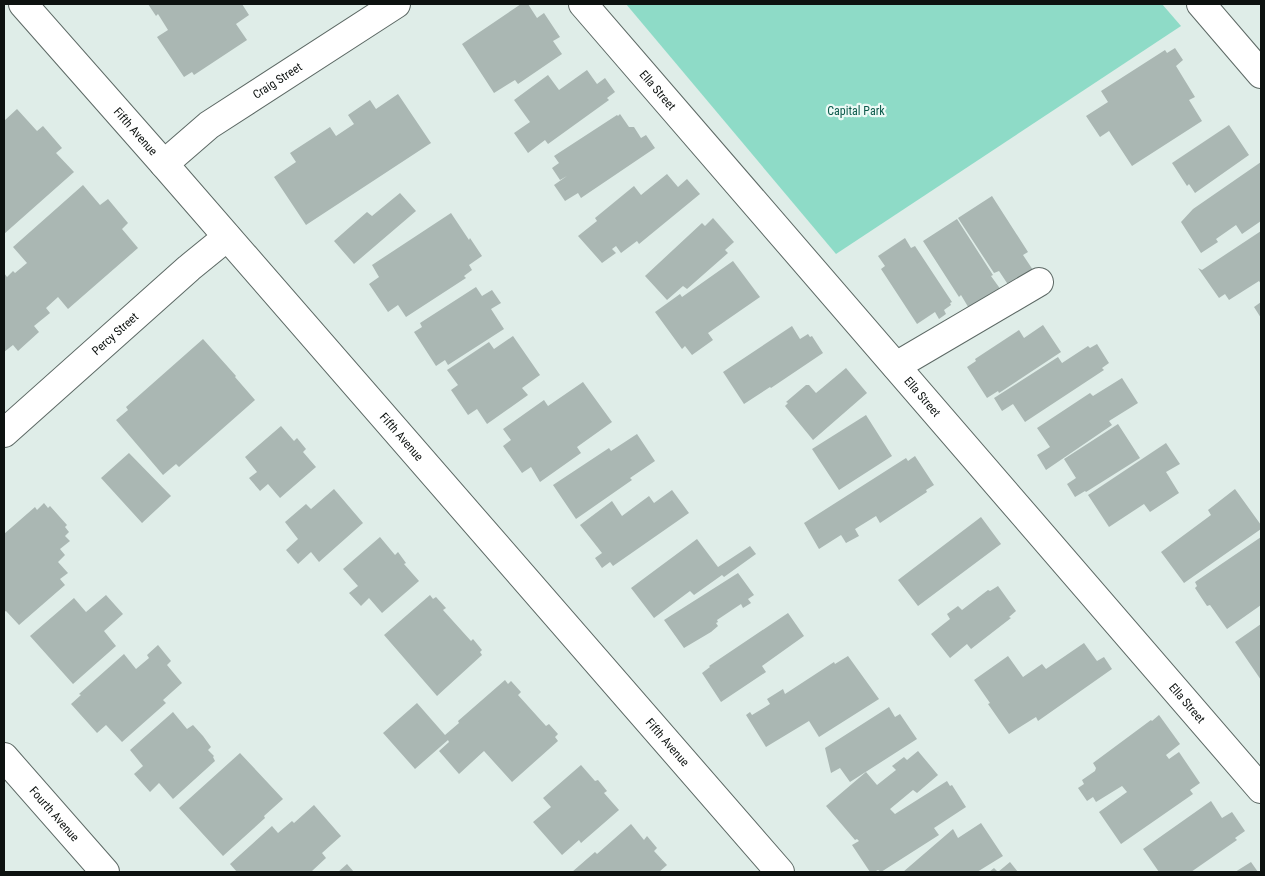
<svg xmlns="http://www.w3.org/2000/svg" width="1265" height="876" viewBox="0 0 1265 876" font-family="'Roboto Condensed',sans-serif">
<rect width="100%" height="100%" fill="#dfede8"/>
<path fill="#8edbc7" d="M626 4H1162L1181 26 836 254Z"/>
<path fill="#aab7b3" d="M148 4H242L249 15 236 24 247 40 194 75 192 72 184 77 157 37 168 30 158 14 156 16Z
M521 4H528L537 18 544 13 560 37 553 41 562 54 518 84 515 80 494 93 462 44Z
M1175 48 1183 60 1176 66 1195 97 1189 100 1202 121 1132 166 1109 131 1100 137 1086 116 1108 102 1101 91 1165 50 1167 53Z
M587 70 597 84 605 78 615 92 607 98 609 100 548 144 545 140 528 153 514 133 530 122 514 100 548 75 559 90Z
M398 94 431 143 306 225 274 177 296 162 290 153 330 127 336 136 354 124 348 115 370 100 376 109Z
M17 109 37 131 43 126 62 148 56 153 74 172 4 234V121Z
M620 114 629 127H634L641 138 646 135 655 148 581 198 578 193 565 201 554 185 567 176 560 180 552 168 559 163 554 156 617 115 618 116Z
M1229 125 1249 155 1195 193 1189 184 1187 186 1172 163Z
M1261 162V221L1242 234 1236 225 1216 239 1218 242 1201 253 1181 222 1193 209Z
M667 174 678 187 687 179 700 194 639 244 637 241 621 253 616 246 612 249 616 253 602 263 578 236 597 221 595 218 634 186 641 195Z
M83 185 100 205 108 199 128 223 122 229 138 248 68 309 58 297 46 308 50 313 34 326 39 332 18 351 13 345 4 352V273L7 277 13 271 15 273 27 263 13 247Z
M400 193 416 211 354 264 334 241 367 212 372 216Z
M992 196 1028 252 1023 255 1033 270 1009 286 999 271 994 273 958 218Z
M451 213 469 240 470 238 482 256 469 265 472 270 464 276 466 278 406 317 398 305 388 312 369 284 379 277 372 265Z
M713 218 734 242 725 250 728 253 687 289 683 286 667 300 645 276 702 223 705 226Z
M957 219 993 275 991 276 1001 290 970 310 961 295 959 297 923 241Z
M1261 231V284L1259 281 1229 300 1225 294 1219 298 1198 268 1202 270Z
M905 238 911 248 915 246 952 302 950 303 951 305 944 310 946 314 939 319 935 312 917 324 881 269 885 266 878 256Z
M733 261 760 297 708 333 713 340 692 355 685 346 682 349 655 312 680 294 682 297Z
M476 287 482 296 492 290 501 303 491 309 504 329 448 365 445 360 436 366 414 332 422 327 420 323Z
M1261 302V318L1254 307Z
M1043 325 1061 352 999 393 998 391 987 398 967 367 976 361 975 359 1019 330 1024 338Z
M792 326 800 339 808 334 810 337 812 336 823 353 771 388 770 387 744 404 723 372Z
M513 336 540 375 522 388 528 395 487 424 477 409 468 415 451 390 458 385 447 370 489 342 494 349Z
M203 339 236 376 235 377 255 400 179 467 176 464 163 475 116 420 128 410 126 407Z
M1097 344 1109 363 1102 368 1104 370 1025 422 1013 404 1002 411 994 398 1058 357 1062 363 1088 346 1090 348Z
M846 368 867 393 813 440 785 406 788 403 786 402 806 385H809L816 393Z
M1122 378 1138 403 1109 421 1112 425 1046 470 1037 455 1050 447 1037 428 1090 393 1093 396Z
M583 382 612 422 577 447 581 453 540 482 531 467 522 473 503 446 511 440 503 429 544 400 548 406Z
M866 415 892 456 839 490 812 449Z
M1118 424 1140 458 1086 492 1085 491 1075 497 1067 484 1076 478 1064 459Z
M281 426 294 441 297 438 306 449 303 452 316 467 280 498 268 484 260 491 249 478 257 472 245 457Z
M637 434 655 461 630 478 632 480 576 519 553 485 609 448 611 451Z
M1166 443 1180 464 1166 472 1179 493 1150 512 1144 504 1109 527 1088 495Z
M129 453 171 496 142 523 101 478Z
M915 456 934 485 926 490 927 492 880 523 876 516 855 529 859 536 846 543 841 535 819 549 804 523 906 458 908 461Z
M334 489 363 523 319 562 311 552 298 564 286 550 298 539 285 522 306 504 311 509Z
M1235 489 1261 525V529L1184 583 1161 552 1211 515 1208 510Z
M672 490 689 513 613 566 610 562 602 568 595 558 602 553 580 525 612 501 622 516 649 496 654 503Z
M44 503 48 508 50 506 67 525 65 527 69 532 65 536 70 541 60 549 65 555 58 562 68 573 60 579 65 585 19 625 6 611 4 612V534L35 507 37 510Z
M981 517 1001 544 918 606 898 580Z
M380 537 395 555 398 552 406 563 404 564 419 581 382 613 369 598 361 606 349 593 358 586 343 569Z
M1261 537V605L1227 629 1210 605 1207 606 1195 588 1197 586 1195 582Z
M697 539 718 567 750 546 756 554 724 577 722 575 694 595 690 591 654 618 631 588Z
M738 573 754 595 748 599 751 603 743 608 741 604 717 620 718 622 716 623 718 626 711 632 684 648 664 620Z
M998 586 1016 611 1009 617 1011 618 971 649 967 644 950 658 931 634 950 619 947 614 958 606 962 610 988 590 990 591Z
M106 595 123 614 104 631 116 646 73 684 30 636 74 598 86 612Z
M430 595 433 599 436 597 446 608 443 610 471 641 473 639 482 650 480 652 482 655 437 696 384 635Z
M788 613 804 636 762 666 766 672 721 702 702 673 710 667 709 666Z
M1261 624V680L1235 642Z
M1084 643 1097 661 1104 657 1112 669 1038 721 1036 717 1009 734 988 704 990 703 974 680 1008 656 1023 677 1042 664 1046 669Z
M158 645 171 661 167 665 182 683 163 700 166 703 122 742 106 725 97 733 71 704 81 695 79 694 124 654 136 669 149 658 147 655Z
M848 656 879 699 819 737 809 721 766 747 746 715 750 712 752 715 770 704 767 699 783 689 785 694 834 662 835 664Z
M505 680 508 684 511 681 521 692 518 695 546 726 549 724 558 734 555 737 558 741 512 782 484 751 459 774 439 751 449 742 448 740 415 769 383 733 417 703 445 735 459 723 458 721Z
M889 707 895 717 900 714 917 739 850 782 840 768 831 773 825 748Z
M173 712 187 729 193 725 203 736 211 747 208 750 214 756 213 757 215 761 173 799 159 783 150 792 134 774 143 766 130 750Z
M1159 715 1180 744 1166 755 1169 759 1179 752 1200 783 1190 790 1193 794 1121 844 1099 812 1127 792 1122 786 1096 802 1093 797 1087 801 1078 788 1084 784 1082 780 1095 771 1096 768 1093 763 1151 720 1152 721Z
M918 751 938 775 917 793 913 790 890 809 895 814 947 781 950 786 952 785 966 807 934 828 939 835 881 872 878 870 874 872H870L852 845 859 841 857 839 855 840 826 806 866 772 877 785 896 770 892 766 904 757 907 760Z
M240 753 283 799 264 816 265 818 223 856 179 808Z
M581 765 595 781 598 780 607 791 604 793 619 810 581 843 579 840 562 855 533 822 551 807 543 798Z
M1211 801 1222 818 1232 812 1245 831 1235 838 1237 840 1191 872H1159L1143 849Z
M314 805 341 836 322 853 326 858 312 871 313 872H237L230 864 272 826 278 833 292 821 294 823Z
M981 823 1003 856 977 872H903L953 829 958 838Z
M631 824 644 840 647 836 657 848 654 851 667 865 659 872H572L595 852 597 854Z
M1010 862 1018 872H989L994 868 998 872Z
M1251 862 1258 872H1235Z
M347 864 354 872H338Z"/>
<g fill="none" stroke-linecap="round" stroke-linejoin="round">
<g stroke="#5d6965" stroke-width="30">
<g id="minor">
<path id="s1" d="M583 4 1261 789"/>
<path d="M1201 4 1261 74"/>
<path id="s2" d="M164 164 209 125 396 4"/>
<path d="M896 366 1039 282"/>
<path id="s3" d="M4 433 189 268 227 237"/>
<path id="s4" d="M4 757 105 872"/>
</g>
</g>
<g stroke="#5d6965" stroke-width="30">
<g id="tertiary">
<path id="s5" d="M23 4 164 164 780 872"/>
</g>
</g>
<use href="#minor" stroke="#fff" stroke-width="28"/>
<use href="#tertiary" stroke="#fff" stroke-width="28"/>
</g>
<g text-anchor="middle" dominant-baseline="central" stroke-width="4.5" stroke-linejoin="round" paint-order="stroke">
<g font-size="12" fill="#0d1210" stroke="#ecfaf6">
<text stroke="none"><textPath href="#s2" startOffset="141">Craig Street</textPath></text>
<text stroke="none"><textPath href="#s1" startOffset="114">Ella Street</textPath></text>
<text stroke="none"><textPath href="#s5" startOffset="170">Fifth Avenue</textPath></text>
<text stroke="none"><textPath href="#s3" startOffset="149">Percy Street</textPath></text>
<text stroke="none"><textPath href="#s1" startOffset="519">Ella Street</textPath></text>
<text stroke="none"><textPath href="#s5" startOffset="575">Fifth Avenue</textPath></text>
<text stroke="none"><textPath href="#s1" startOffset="924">Ella Street</textPath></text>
<text stroke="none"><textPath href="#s5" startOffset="980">Fifth Avenue</textPath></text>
<text stroke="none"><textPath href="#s4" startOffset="76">Fourth Avenue</textPath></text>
</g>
<g font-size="12" fill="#0c5a4b" stroke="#ecfaf6">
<text x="856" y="111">Capital Park</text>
</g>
</g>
<rect width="1265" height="876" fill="none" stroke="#0d1210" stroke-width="10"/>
</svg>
